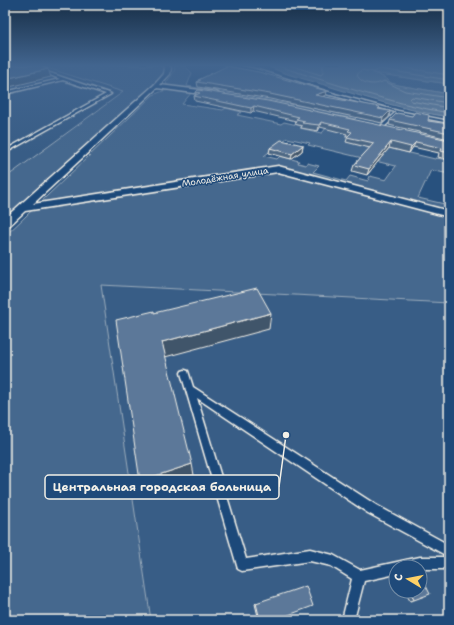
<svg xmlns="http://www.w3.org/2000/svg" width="454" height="625" viewBox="0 0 454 625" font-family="'Shantell Sans',sans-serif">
<rect width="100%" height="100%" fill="#28517e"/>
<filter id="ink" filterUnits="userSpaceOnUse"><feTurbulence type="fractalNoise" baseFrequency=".025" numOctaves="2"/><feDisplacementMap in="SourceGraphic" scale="8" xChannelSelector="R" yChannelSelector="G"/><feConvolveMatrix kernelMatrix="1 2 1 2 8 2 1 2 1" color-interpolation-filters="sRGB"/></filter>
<g filter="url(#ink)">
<path fill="#375d86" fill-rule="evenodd" d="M5 65H38L123 92 12 173 5 176Z
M101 284 449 303V620H151ZM396 567H420V591H396Z"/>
<path fill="#45688e" stroke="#9cacbb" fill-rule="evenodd" d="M38 65H159L163 67 165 70 158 80 141 96 5 217V176L12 173 123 92Z
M175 65H184L192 73 187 86 358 116 355 119 196 89 173 87 167 85 166 83 174 72Z
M373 73 449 84V94L398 85 391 83 386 78Z
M172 90 192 92 182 104 223 110 226 108 242 112 237 115 281 124 284 122 302 126 300 128 322 133 327 127 349 133 345 137 373 143 372 144 435 159 436 158 449 160V174L431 170 418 198 449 205V303L101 285 151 620H5V236L153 95 163 91ZM287 138 310 143 308 145 396 166 386 180 370 176 368 181 350 176 346 181 313 172 319 166 307 163 306 165 298 163 299 161 280 156 277 159 264 156Z"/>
<path fill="#6e88a2" stroke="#a4b2be" d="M265 65H449V84L373 73 386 78 391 83 398 85 449 94V117C409 111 370 99 331 87 309 80 285 75 265 65Z"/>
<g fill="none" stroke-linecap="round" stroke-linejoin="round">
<path stroke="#bec7cc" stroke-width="1" d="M275 65C332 83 389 103 449 113
M289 65 321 75 323 73V65
M388 65 449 75
M449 80 380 69 374 72 361 70 357 75C362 85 375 86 384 81L405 91 449 98
M449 103 412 97 410 99 411 101 449 108"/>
<g stroke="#f4f1e8" stroke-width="3">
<path id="lane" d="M30 65 46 68 47 72 111 94 5 153V150L106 94 63 80 5 94V92L60 79 45 73 44 69Z
M331 93 398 111 449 121V123L399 113 383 128H381V126L396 112 331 95Z
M185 370 188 371 193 387 376 505 449 545V557L368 513 197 398 246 559 310 549 333 555 360 570 420 557H449V569H420V567H396V574L364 581 354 620H342L352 579 331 566 310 561 242 571 238 569 181 373 182 371Z"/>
</g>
<g stroke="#f4f1e8" stroke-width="3">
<path id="street" d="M163 65H169L171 68 170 74 160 85 216 92 219 94 216 96 157 88 33 204 278 166 449 211V217L278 172 25 211 9 226 5 227V218L154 85 164 74 165 68Z
M226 65H236L255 69 335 94 330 95Z"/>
</g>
<use href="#lane" fill="#1f4a7a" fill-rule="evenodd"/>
<use href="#street" fill="#1f4a7a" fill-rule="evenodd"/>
</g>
<path fill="#4e6784" stroke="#f4f1e8" d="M198 80 327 91 326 95 323 97 390 111 389 117 382 123 270 99 198 87 197 82H198Z
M196 92 449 140V160L438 157 439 153 413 147 409 153 389 148 367 175 352 171 354 165 370 148 346 142 348 136H346L347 134 320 127 318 131 301 128 302 126 295 124 296 121 253 111 251 113 195 101 194 96 196 95Z
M390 120 428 121 449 124V139L389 125Z
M303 145 302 151 291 159 269 153 270 148Z
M405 591H420L414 600 410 601Z
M256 603 275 620H259L255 604Z"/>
<path fill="#40546b" stroke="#f4f1e8" d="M48 69 51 77 5 88V79Z
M327 91 326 95 314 100 315 95Z
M254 106 253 111 251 113V108Z
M390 111 389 117 382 123 383 118Z
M321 122 320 127 318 131 319 125Z
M391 142 389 148 367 175 369 169Z
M416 142 413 147 409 153 411 147Z
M303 145 302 151 291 159 292 154Z
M271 313 269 329 165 357 162 342Z
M192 464 194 475 146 491 140 481Z"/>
<path fill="#5b7899" stroke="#f4f1e8" d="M8 65H41L42 67 48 69 5 79V66Z
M227 66 259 72 327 91 315 95 380 107 378 109 390 111 383 118 270 94 197 82 201 80H198Z
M198 90 268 101 449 140V153L441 151 442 148 416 142 411 147 391 142 369 169 354 165 374 143 347 137 352 132 348 131 350 129 321 122 319 125 302 123 305 121 296 119 299 117 254 106 251 108 194 96 200 93 196 92Z
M415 112 429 115 428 121 449 124V133L390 120 397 113 412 116Z
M281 140 303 145 292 154 270 148Z
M257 288 271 313 162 342 192 464 140 481 116 320 154 311V313Z
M420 574 430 594 414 600 410 591H420Z
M306 586 313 606 275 620H260L256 603Z"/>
</g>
<linearGradient id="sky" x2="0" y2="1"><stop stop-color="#162d45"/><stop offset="0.43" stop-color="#42658f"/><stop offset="1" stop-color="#42658f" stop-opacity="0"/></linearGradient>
<rect width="454" height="152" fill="url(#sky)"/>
<g text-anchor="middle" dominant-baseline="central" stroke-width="3" stroke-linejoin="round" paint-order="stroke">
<g font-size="9" fill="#f4f1e8" stroke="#1f4a7a">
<text transform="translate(225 177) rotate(-9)">Молодёжная улица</text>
</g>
</g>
<path fill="none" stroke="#f4f1e8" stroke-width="1.5" d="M286 435L279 487"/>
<circle fill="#f4f1e8" stroke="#1f4a7a" stroke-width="1.5" cx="286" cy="435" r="4"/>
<rect fill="#1f4a7a" stroke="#f4f1e8" stroke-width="1.5" x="45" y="475" width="234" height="24" rx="4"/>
<g font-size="12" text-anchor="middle" font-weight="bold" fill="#f4f1e8">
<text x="162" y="491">Центральная городская больница</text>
</g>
<rect width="454" height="625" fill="none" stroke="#1f4a7a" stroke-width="20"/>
<rect x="10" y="10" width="434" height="605" fill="none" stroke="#f4f1e8" stroke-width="1.5" filter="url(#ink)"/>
<g transform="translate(408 579) rotate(280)"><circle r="19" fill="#1f4a7a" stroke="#748da6"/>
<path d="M0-3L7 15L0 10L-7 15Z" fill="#ffd166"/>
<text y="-6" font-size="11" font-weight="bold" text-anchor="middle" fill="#f4f1e8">С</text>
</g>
</svg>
